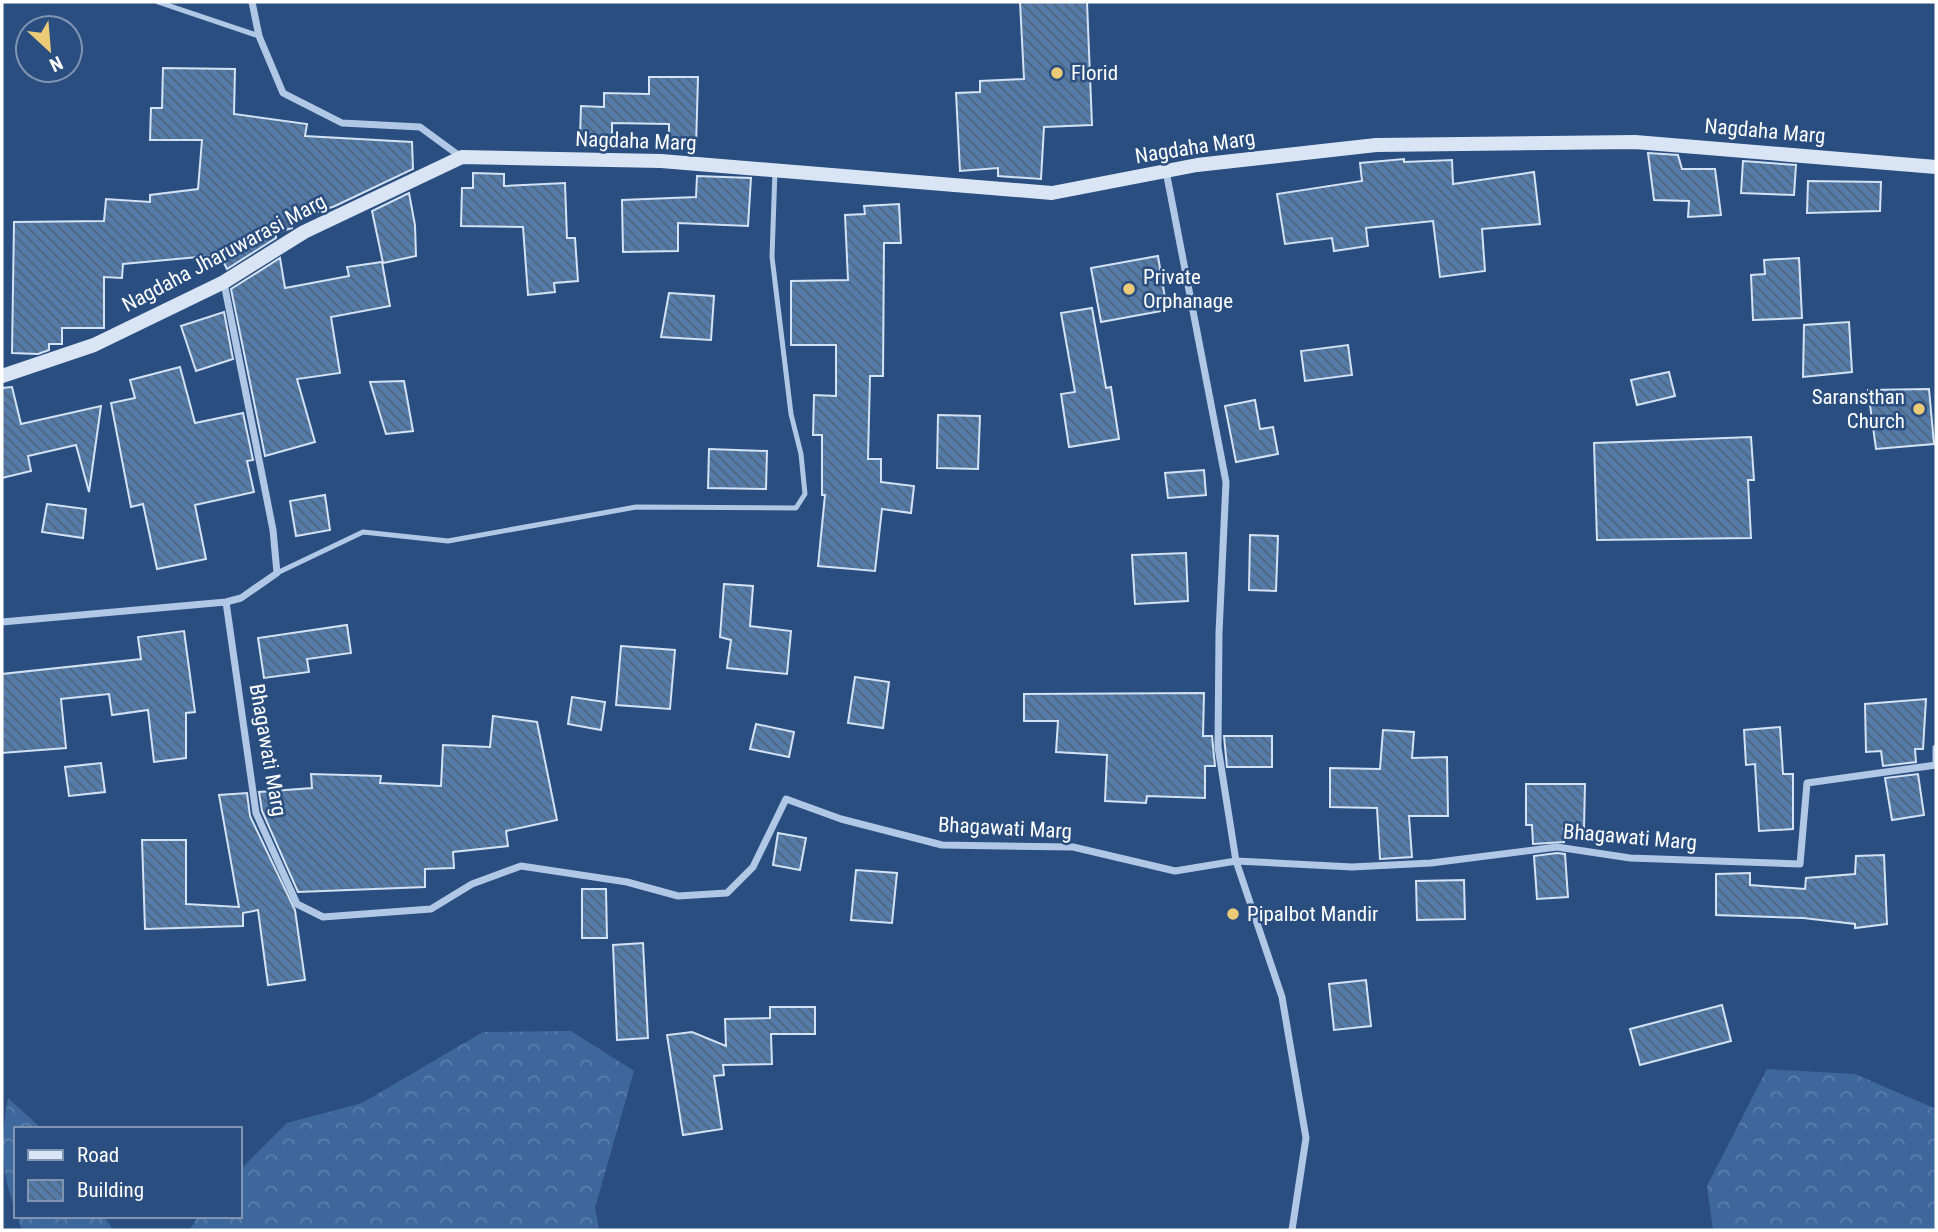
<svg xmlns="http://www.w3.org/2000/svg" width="1938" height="1232" viewBox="0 0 1938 1232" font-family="'Roboto Condensed',sans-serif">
<defs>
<pattern id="forest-crowns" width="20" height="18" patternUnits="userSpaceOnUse" patternTransform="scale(1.75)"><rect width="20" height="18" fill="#3e689c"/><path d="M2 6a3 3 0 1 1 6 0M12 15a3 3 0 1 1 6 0" fill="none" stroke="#5b7fab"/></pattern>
<pattern id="building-back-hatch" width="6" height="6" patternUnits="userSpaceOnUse" patternTransform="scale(1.75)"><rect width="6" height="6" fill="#557ba9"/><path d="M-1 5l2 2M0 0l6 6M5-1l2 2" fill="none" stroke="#50647a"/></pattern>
</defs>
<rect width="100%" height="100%" fill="#294e7f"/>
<path fill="url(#forest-crowns)" d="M571 1031 634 1071 595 1208 599 1230H189L199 1216H240V1170L287 1123 362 1103 483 1032Z
M1767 1069 1855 1074 1936 1109V1230H1713L1707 1186Z
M8 1098 42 1129H16V1212C0 1168 0 1145 8 1098Z
M17 1216H104L113 1230H22Z"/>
<path fill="url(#building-back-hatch)" stroke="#d3e2f4" stroke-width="2" d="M1020 2H1087L1092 125 1044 127 1041 179 998 176V168L960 171 956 93 980 92V81L1024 79Z
M163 68 235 69 234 114 307 124 305 136 412 142 413 169 335 206 291 222 292 228 276 233V238L227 269 220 255 123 264 122 278 104 277V328H62V344H49V350L38 354 12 353 14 222 104 221 106 199 150 202V195L198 189 202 140H150L151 108H162Z
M649 77H698L696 148 669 147V124L612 123V138L580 137 581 106 604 107V93L649 94Z
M1648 153 1678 155 1682 169H1715L1721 215 1688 217 1689 201 1654 200Z
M1404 159V162L1452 160 1453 184 1534 172 1540 224 1482 229 1485 271 1440 277 1433 221 1366 228 1368 246 1334 251 1332 238 1285 244 1277 194 1362 181 1360 163Z
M1743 161 1796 165 1794 195 1741 193Z
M473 173 504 174V186L565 183 567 238H575L578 281 554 283 555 292 528 295 523 227 461 226 462 188H473Z
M697 176 751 178 748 226 678 223V251L623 252 622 200 696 197Z
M1808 181 1881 182 1880 211 1807 213Z
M409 193 415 225 416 256 383 263 372 211Z
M899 204 901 243H884L883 376H870L868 459H881V482L914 486 911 513 882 509 875 571 818 566 825 495H822V435H813L814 395 836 396V345H791V281L848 280 845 215 865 214 864 206Z
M1158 256 1167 310 1101 322 1091 268Z
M280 258 285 288 349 276 347 267 382 262 390 306 331 317 340 373 297 379 315 442 265 456 231 289Z
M1799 258 1802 318 1753 320 1751 275 1765 274 1764 260Z
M669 293 714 296 711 340 661 337Z
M1092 308 1106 388 1111 387 1119 439 1069 447 1061 394 1075 392 1061 313Z
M224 312 233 359 196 371 181 326Z
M1849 322 1852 372 1803 377 1804 325Z
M1348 345 1352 375 1305 381 1301 351Z
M180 367 195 423 243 413 253 460 247 461 254 492 195 505 206 559 157 569 143 504 131 507 111 403 135 398 130 380Z
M1669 372 1675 396 1637 405 1631 380Z
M404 381 413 431 386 434 370 382Z
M12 387 21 424 101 406 89 492 76 445 28 456 31 471 2 478V388Z
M1929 389 1934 444 1876 449 1868 390Z
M1255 400 1260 429 1273 427 1278 454 1236 462 1225 406Z
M938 415 980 416 978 469 937 468Z
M1751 437 1754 480H1748L1751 538 1597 540 1594 443Z
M709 449 767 451 766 489 708 488Z
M1204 470 1206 495 1168 498 1165 473Z
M325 495 330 530 296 536 290 501Z
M47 504 86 509 83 538 42 532Z
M1250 535 1278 536 1276 591 1249 590Z
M1186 553 1188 601 1135 604 1132 555Z
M724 584 753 586 750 626 791 631 787 674 727 668 731 640 720 637Z
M347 625 351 653 307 659 309 672 264 678 258 638Z
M184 631 195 712 186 713V758L154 762 148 710 112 715 109 694 61 699 66 748 2 753V674L141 659 138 637Z
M621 646 675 650 670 709 616 705Z
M855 677 889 682 883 728 848 723Z
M1204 693 1203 736H1212L1215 766H1205V798L1147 796 1146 803 1105 801 1107 755 1056 752 1058 721H1024V694Z
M572 697 605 702 601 730 568 724Z
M1926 699 1923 749H1915L1916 762 1883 766 1881 751 1866 752 1865 704Z
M493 716 537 722 557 820 506 831 508 846 453 852 454 868 425 869V887L298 892 262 811 259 792 312 788 311 774 381 776 380 783 441 786 443 745 490 747Z
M756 724 794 732 789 757 750 749Z
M1780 727 1783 774H1793V829L1759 831 1755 764 1746 765 1744 730Z
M1383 730 1414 732 1412 758 1447 757 1448 816H1409L1412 857 1380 859 1377 808 1330 807V768L1380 769Z
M1224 736H1272V767H1227Z
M101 763 105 792 69 796 65 767Z
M1918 774 1924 815 1892 820 1885 778Z
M1526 784H1585L1584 828H1563L1564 842 1533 844 1532 825H1526Z
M247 793 250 816 295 910 305 980 268 985 258 910 243 913V926L145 929 142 840H186V904L239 907 219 795Z
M778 833 806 838 800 870 773 865Z
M1557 853 1565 854 1568 897 1537 899 1534 856Z
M1884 855 1887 924 1855 928V924L1803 918 1716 915V874L1750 873V885L1805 889 1806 878 1855 874 1856 856Z
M856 870 897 873 892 923 851 920Z
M1464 880 1465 919 1417 920 1416 881Z
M582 889H606L607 938H582Z
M643 943 648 1038 617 1040 613 945Z
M1366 980 1371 1026 1334 1030 1329 984Z
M1722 1005 1731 1041 1640 1065 1630 1029Z
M770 1007H815V1034H771L772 1064 723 1065 724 1075 714 1076 722 1129 683 1135 667 1035 692 1032 726 1046 725 1019 770 1018Z"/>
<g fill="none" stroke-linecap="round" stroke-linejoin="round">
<path stroke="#b0c8e5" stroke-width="5" d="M158 2 259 36
M277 573 363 532 448 541 636 507 796 508 805 494 801 454 791 414 772 257 775 170"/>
<path stroke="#b0c8e5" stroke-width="7" d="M252 2 259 36 283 93 342 123 420 127 461 157
M1166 171 1226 482 1219 633 1218 747 1236 861 1282 997 1306 1138 1292 1230
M226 602 256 813 297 904 323 917 431 909 472 884 521 866 627 882 678 896 727 893 753 867 786 799 841 819 942 845 1073 847 1175 871 1236 861 1352 867 1431 863 1557 847 1630 858 1800 864 1807 783 1936 765
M2 622 226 602 241 598 277 573 273 530 224 283
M1936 765V748"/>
<path stroke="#d9e5f5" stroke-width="14" d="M2 376 94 345 224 282 304 232 462 157 661 161 1052 193 1197 165 1376 145 1635 142 1936 167"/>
</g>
<g fill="#eccb77" stroke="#294e7f" stroke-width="2.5">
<circle cx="1057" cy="73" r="7"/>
<circle cx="1129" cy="289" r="7"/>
<circle cx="1919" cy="409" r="7"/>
<circle cx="1233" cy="914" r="7"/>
</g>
<g text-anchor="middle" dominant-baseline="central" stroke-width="5" stroke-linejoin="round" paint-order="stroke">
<g font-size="21" fill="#fff" stroke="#294e7f" text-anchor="start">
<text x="1071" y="73">Florid</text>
<text x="1143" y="277">Private<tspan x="1143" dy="24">Orphanage</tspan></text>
<text x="1905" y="397" text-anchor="end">Saransthan<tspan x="1905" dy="24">Church</tspan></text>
<text x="1247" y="914">Pipalbot Mandir</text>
</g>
<g font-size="21" fill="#fff" stroke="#294e7f">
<text transform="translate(1765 131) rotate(5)">Nagdaha Marg</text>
<text transform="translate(636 141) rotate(2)">Nagdaha Marg</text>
<text transform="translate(1195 147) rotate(-9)">Nagdaha Marg</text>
<text transform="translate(224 253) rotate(-28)">Nagdaha Jharuwarasi Marg</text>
<text transform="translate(268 750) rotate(80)">Bhagawati Marg</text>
<text transform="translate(1005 828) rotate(3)">Bhagawati Marg</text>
<text transform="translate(1630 837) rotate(5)">Bhagawati Marg</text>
</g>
</g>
<rect width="1938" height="1232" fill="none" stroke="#ffffff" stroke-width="7"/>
<rect x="14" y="1127" width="228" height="91" fill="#294e7f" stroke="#7f95b2" stroke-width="2"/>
<rect x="28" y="1150" width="35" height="10" fill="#d9e5f5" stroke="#7f95b2" stroke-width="2"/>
<text x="77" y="1162" font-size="21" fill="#ffffff">Road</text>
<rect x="28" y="1180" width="35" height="21" fill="url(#building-back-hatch)" stroke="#7f95b2" stroke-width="2"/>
<text x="77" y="1197" font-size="21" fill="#ffffff">Building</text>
<g transform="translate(49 49) rotate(154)"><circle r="33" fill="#294e7f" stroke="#7f95b2" stroke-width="2"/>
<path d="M0-5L12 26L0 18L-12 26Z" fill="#eccb77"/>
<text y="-10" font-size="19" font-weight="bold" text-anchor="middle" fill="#ffffff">N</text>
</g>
</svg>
